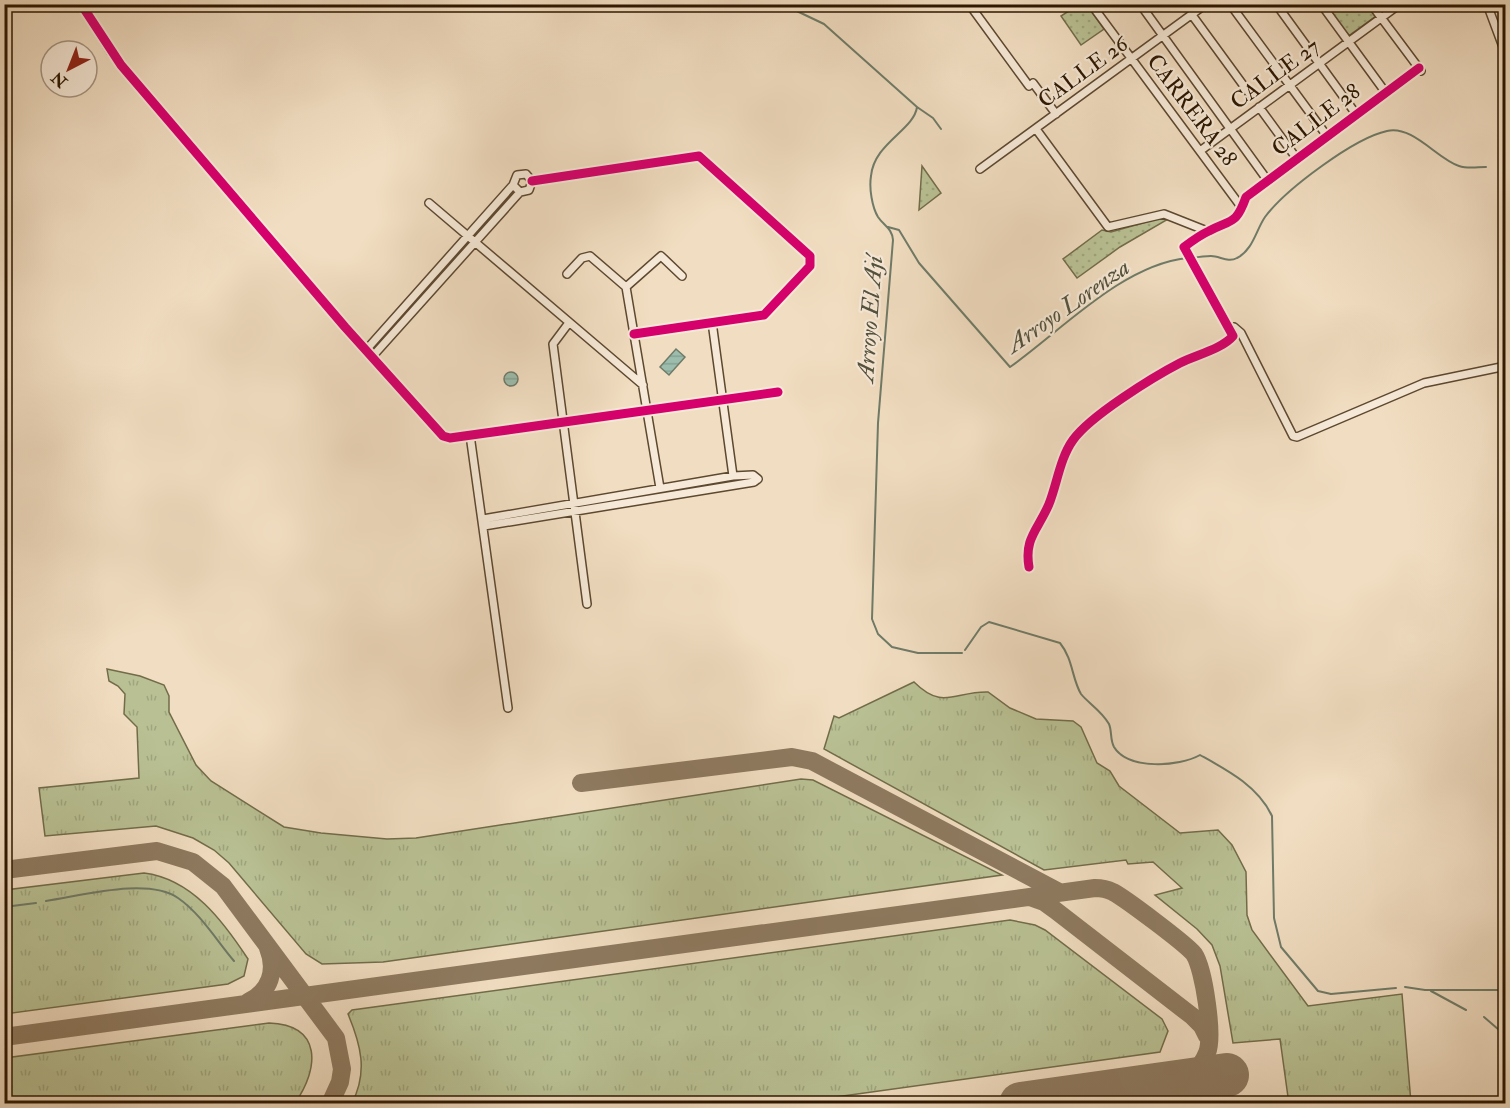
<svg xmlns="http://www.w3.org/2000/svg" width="1510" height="1108" viewBox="0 0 1510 1108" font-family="'IM FELL Double Pica',serif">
<defs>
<pattern id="grass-tufts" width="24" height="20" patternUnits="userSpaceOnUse" patternTransform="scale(1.5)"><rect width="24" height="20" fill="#b9c194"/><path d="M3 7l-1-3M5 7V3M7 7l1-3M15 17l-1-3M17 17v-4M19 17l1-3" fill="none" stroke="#9fa57e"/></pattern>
<pattern id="park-dots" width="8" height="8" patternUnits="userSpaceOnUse" patternTransform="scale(1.5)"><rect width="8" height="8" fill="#b9c194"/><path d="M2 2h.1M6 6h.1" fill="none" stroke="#9fa57e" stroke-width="1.8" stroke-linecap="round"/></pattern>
<pattern id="water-rules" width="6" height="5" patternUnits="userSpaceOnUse" patternTransform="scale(1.5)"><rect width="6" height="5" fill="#9cbdad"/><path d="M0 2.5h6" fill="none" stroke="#87a293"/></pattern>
</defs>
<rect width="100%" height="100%" fill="#f1ddc1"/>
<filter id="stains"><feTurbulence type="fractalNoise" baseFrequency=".00333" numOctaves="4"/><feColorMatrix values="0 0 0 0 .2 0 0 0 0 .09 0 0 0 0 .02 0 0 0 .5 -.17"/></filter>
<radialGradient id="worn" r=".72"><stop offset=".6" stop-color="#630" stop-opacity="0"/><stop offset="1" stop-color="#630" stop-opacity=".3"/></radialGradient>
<path fill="url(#grass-tufts)" stroke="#726c4a" stroke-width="1.5" d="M107 669 140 676 164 685 169 696V712L196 765 211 781 284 827 321 833 387 839 416 838 801 779 813 780 1002 875 383 962 322 964 306 954 229 863 214 850 193 838 156 826 45 836 39 788 139 778 137 727 124 714 125 694 118 686 109 681Z
M914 682C943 711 955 691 988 692L1010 708 1036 719 1073 721 1081 727 1097 763 1110 771 1119 786 1180 833 1218 830 1232 845 1246 872 1247 915 1252 930 1308 1006 1402 994 1411 1103H1236L1288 1097 1280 1039 1233 1043 1220 966 1212 945 1197 929 1155 895 1182 888 1153 862 1128 864 1126 860 1044 870 824 749 834 716 839 718Z
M144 873C192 879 223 921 248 959L244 976 228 984 5 1014V890Z
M1010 920 1035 925 1045 930 1162 1019 1168 1031 1160 1052 785 1104 352 1103C368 1072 361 1045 348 1014L352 1010Z
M269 1023C323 1025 319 1069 295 1103H5V1058Z"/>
<path fill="url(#park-dots)" stroke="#726c4a" stroke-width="1.5" d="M1078 5H1087L1104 29 1081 45 1061 16Z
M1323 5H1367L1376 16 1347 37Z
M922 166 941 193 919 210Z
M1164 217 1170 218 1120 247 1077 278 1063 259 1102 230 1111 232Z"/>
<path fill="url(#water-rules)" stroke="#6f7b68" stroke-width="1.5" d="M676 349 685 357 669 375 660 367Z
M504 379a7 7 0 1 1 14 0a7 7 0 1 1-14 0Z"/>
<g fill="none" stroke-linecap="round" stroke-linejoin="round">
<path stroke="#6f7b68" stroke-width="2" d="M782 4 824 24 917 107C914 130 874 143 871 176 869 188 872 207 878 217 884 226 892 228 893 240L878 423 872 619 878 634 892 647 918 653H962
M917 107 933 118 941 129
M888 227 899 230 919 263 1010 367C1061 331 1122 265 1187 258
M1192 258C1198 257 1205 256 1211 256 1220 256 1228 263 1237 258 1253 250 1256 230 1265 217 1285 190 1354 138 1387 131 1413 125 1437 159 1459 166 1468 169 1477 167 1486 167
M965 650 981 627 989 622 1060 643C1073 659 1072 679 1081 694 1087 702 1102 711 1109 724 1112 731 1110 740 1114 747 1128 770 1179 767 1200 755 1227 770 1258 786 1272 816L1274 918 1281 947 1318 991 1331 994 1396 988
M46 901C81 896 147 877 178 898 200 913 217 941 234 961
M4 907 36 903
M1405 987 1425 990H1506
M1431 991 1466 1010
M1484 1017 1506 1036"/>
<path stroke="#8e7a60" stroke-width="18" d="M581 783 792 757 812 761 1059 892
M4 870 157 851 193 862 223 886 336 1038 342 1069 340 1082 330 1104
M1030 897 1044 902 1055 910 1192 1016 1202 1026 1207 1036
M248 1002C270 992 277 970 268 948
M4 1037 1095 888C1102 888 1107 889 1113 892 1126 899 1186 944 1194 954 1204 969 1214 1037 1207 1053 1201 1069 1189 1077 1174 1083"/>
<path stroke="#8e7a60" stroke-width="44" d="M1021 1104 1227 1075"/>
<path stroke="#cab59a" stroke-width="7" stroke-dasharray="7 3.5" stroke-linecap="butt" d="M138 86 151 99"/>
<g stroke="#5d4830" stroke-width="10">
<path id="minor" d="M81 4 111 52 138 86
M969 4 1029 86
M1091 4 1242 208
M1140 4 1268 181
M1230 4 1327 136
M1276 4 1356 114
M1321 4 1386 93
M1371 4 1421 71
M1487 4 1506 55
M1192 15 1249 93
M1033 83 1056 114
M151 99 345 327 443 436 450 438 778 392
M1259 107 1297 159
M1036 129 1108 227 1164 214 1207 231
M1200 151 1400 4
M980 169 1206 4
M532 181 699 156 810 256V266L764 315 634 334
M429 203 643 385
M567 274 582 258 590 256 626 287 660 488
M626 287 661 256 682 276
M712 322 733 476
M568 324 553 344 587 604
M1229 328 1234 327 1241 333 1293 436 1297 437 1424 383 1506 366
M366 350 513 185
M372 357 520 192 529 190 532 181 526 174 517 175 513 185 520 192
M470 435 508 708
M483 519 733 476 753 475 758 479
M484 526 754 482 758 479
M1029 567C1024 538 1038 530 1049 504 1057 484 1060 458 1073 440 1090 416 1153 377 1180 363 1196 355 1222 349 1233 336L1184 247C1192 241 1200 235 1209 231 1232 219 1236 225 1246 197L1419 68"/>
</g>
<use href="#minor" stroke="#f6e9d7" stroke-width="7"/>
<g stroke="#f6e9d7" stroke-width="13">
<path id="cycleway" d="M81 4 121 65 345 327 443 436 450 438 778 392
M532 181 699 156 810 256V266L764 315 634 334
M1029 567C1024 538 1038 530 1049 504 1057 484 1060 458 1073 440 1090 416 1153 377 1180 363 1196 355 1222 349 1233 336L1184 247C1192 241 1200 235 1209 231 1232 219 1236 225 1246 197L1419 68"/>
</g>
<use href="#cycleway" stroke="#d6006c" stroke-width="9"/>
</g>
<g text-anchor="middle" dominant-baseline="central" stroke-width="4.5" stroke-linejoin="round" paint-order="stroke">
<g font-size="22" fill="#2c1700" stroke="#f6e9d7">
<text transform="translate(1083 72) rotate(-36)">CALLE 26</text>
<text transform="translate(1275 74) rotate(-36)">CALLE 27</text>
<text transform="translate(1192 110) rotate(53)">CARRERA 28</text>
<text transform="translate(1316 120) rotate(-37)">CALLE 28</text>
</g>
<g font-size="24" font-style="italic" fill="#53513d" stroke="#f6e9d7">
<text transform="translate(1068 306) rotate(-35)">Arroyo Lorenza</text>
<text transform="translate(870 319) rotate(-86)">Arroyo El Ají</text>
</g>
</g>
<rect width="1510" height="1108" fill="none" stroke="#f1ddc1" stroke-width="24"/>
<rect x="6" y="6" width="1498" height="1096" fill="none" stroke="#2c1700" stroke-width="3"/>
<rect x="12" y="12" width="1486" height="1084" fill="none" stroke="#2c1700" stroke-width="1.5"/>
<g transform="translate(69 69) rotate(222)"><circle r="28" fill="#f6e9d7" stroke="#a59581" stroke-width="1.5"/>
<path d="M0-4.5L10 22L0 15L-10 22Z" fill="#8f2418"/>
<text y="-9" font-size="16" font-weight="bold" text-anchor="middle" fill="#2c1700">N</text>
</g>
<rect width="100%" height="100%" filter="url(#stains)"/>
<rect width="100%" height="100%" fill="url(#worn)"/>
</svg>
